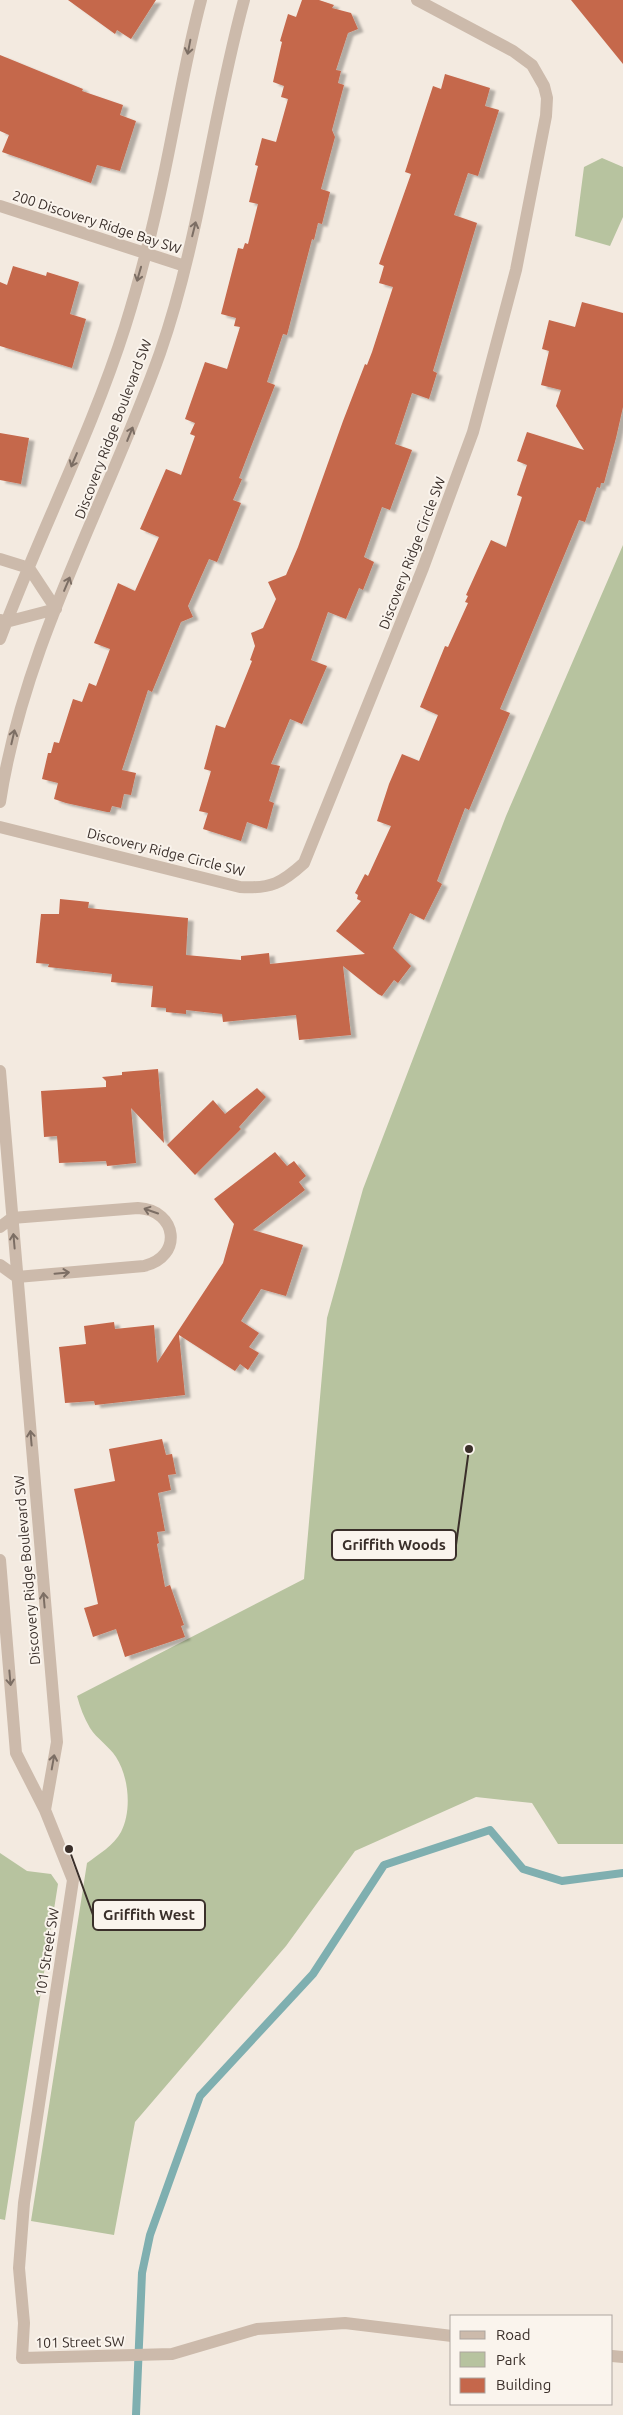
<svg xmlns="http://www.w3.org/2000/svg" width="623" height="2415" viewBox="0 0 623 2415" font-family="Ubuntu,sans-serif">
<defs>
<filter id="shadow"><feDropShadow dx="5.5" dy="3" stdDeviation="1" flood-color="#0004"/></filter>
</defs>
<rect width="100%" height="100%" fill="#f3eae0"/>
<path fill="#b7c39f" d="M602 158 623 167V217L610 246 575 236 584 167Z
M623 545V1844H558L532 1803 476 1797 355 1851 286 1946 135 2122 114 2235 31 2221 87 1863C98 1855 114 1845 121 1832 132 1811 129 1777 116 1757 109 1746 97 1739 90 1728 84 1718 80 1707 77 1696L304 1579 327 1318 363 1189 506 816Z
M0 1853 27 1871 51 1874 58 1884 5 2220 0 2219Z"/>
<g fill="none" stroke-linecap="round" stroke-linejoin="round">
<path stroke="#7fafb0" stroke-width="8" d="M136 2415 142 2273 150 2235 200 2096 313 1974 384 1865 490 1830 523 1869 562 1881 623 1873"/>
</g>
<path fill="#c5674b" filter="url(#shadow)" d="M68 0H156L131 39 117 30 115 34Z
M302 0H319L334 5 332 8 351 13 358 29 348 33 336 70 341 71 338 83 344 85 332 130 335 137 321 189 330 192 322 224 318 223 314 240 312 239 287 335 283 334 267 382 275 385 239 478 242 479 233 500 241 503 217 562 209 559 188 606 193 617 181 622 152 692 148 690 122 770 136 773 131 795 124 794 121 808 112 806 110 812H107L66 803 54 799 58 783 42 779 48 753H51L54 742 59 743 73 699 82 702 89 683 96 686 110 649 94 643 118 583 135 591 159 537 140 529 166 469 181 475 195 436 190 434 195 423 185 419 205 362 227 369 240 327 234 326 236 318 221 314 238 248 243 249 245 243 248 244 258 204 249 202 258 166 255 165 262 138 276 142 288 99 281 97 284 86 273 82 282 42 280 41 288 14 296 17Z
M571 0H623V64Z
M0 55 83 89 82 91 123 105 120 115 136 121 120 171 97 165 91 183 2 152 9 135 0 131Z
M445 74 490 88 485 106 499 110 478 176 468 173 454 215 477 223 433 371 437 373 429 399 412 393 395 444 412 450 390 510 382 507 364 557 374 562 363 590 359 588 346 619 328 612 311 660 327 666 302 724 290 719 271 764 280 766 269 801 274 803 267 829 247 822 241 841 203 829 208 813 199 811 211 771 204 769 216 725 225 728 252 661 250 660 255 646 251 633 263 628 276 599 268 582 286 575 298 547 343 421 365 364 367 365 372 352 393 287 379 283 384 266 379 264 411 174 405 172 433 86 441 89Z
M13 266 46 276 47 272 79 282 70 314 86 319 72 368 0 346V282L7 285Z
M582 302 623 313V407L616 438 604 483H601L600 488 597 487 585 522 579 520 500 709 510 713 469 810 465 808 437 881 442 884 424 920 410 913 393 948 411 966 398 983 394 980 382 996 378 994 343 966 351 1035 299 1040 296 1015 223 1022 222 1014 186 1010V1014L166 1012V1008L151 1007 153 986 111 982 112 974 48 967 49 964 36 963 41 914H59L60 899 89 902 88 908 188 918 186 955 241 960V956L269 953 270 964 365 954 336 931 361 901 357 899 358 895 355 893 365 874 368 876 391 826 377 821 389 784 402 754 419 761 438 715 420 707 445 646 448 647 468 603 465 602 468 596 466 595 491 540 506 547 522 497 517 495 527 465 517 461 527 432 584 450 556 406 561 390 541 385 549 351 542 349 549 320 575 327Z
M0 433 29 438 21 484 0 480Z
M158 1069 164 1143 131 1108 136 1163 107 1166 106 1161 59 1163 57 1136 44 1137 41 1091 106 1087V1081L102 1077 122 1075V1072Z
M257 1088 266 1097 239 1127 241 1129 195 1175 167 1145 213 1100 225 1114Z
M275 1152 287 1166 294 1161 306 1176 299 1182 305 1190 253 1230 303 1245 286 1296 261 1289 241 1321 259 1333 249 1347 259 1353 248 1370 240 1364 235 1371 179 1335 185 1395 95 1405 94 1401 65 1403 59 1347 86 1344 84 1326 114 1322 115 1329 154 1325 157 1363 223 1263 234 1224 214 1199Z
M162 1439 166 1455 172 1454 176 1474 168 1475 171 1490 158 1493 165 1531 157 1532 159 1543 157 1544 165 1587 170 1585 184 1625 181 1626 185 1637 125 1657 116 1629 93 1637 84 1608 98 1604 74 1489 115 1481 109 1449Z"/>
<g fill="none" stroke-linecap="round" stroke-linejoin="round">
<path stroke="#ccbaab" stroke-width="12" d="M0 206 185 266
M0 559 29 568 56 609 6 622 1 620
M0 639C39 534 91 434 125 327 141 276 154 223 165 170 177 113 186 56 201 0
M0 802C24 644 107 502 160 353 200 238 212 117 244 0
M0 827 240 887C271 889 282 883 304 863L423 568 473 432 516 270 546 116 547 98 544 86 532 65 513 51 417 0
M0 1071 57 1742 45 1810
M0 1227 12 1218 138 1208C178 1210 183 1257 144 1266L17 1277 0 1265
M0 1560 16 1753 45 1810 73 1880 24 2203 19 2268 24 2323 22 2358 172 2354 257 2329 345 2323 452 2336
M612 2356 623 2357"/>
</g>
<defs><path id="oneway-shaft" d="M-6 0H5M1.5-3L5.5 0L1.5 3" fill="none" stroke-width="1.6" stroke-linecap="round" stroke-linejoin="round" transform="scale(1.25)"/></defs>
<g stroke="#7c6e64">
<use href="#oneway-shaft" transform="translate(189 47) rotate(101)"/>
<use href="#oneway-shaft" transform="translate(194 229) rotate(-76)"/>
<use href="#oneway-shaft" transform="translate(139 274) rotate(106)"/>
<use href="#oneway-shaft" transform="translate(130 434) rotate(-68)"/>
<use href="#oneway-shaft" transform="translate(74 460) rotate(113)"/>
<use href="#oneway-shaft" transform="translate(67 584) rotate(-67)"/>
<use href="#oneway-shaft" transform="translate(13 737) rotate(-77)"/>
<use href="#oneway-shaft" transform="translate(151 1211) rotate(-161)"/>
<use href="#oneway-shaft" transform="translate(14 1241) rotate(-95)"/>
<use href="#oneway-shaft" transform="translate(62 1273) rotate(-5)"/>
<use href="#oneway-shaft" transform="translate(31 1438) rotate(-95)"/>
<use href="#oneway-shaft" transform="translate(44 1600) rotate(-95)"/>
<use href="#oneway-shaft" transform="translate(10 1678) rotate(85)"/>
<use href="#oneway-shaft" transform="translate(53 1762) rotate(-80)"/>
</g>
<g text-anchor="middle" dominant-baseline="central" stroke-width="4" stroke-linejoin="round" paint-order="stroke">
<g font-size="14" fill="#3a2f2a" stroke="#faf4ed">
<text transform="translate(97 222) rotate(18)">200 Discovery Ridge Bay SW</text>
<text transform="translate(113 429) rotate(-69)">Discovery Ridge Boulevard SW</text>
<text transform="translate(412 553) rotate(-69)">Discovery Ridge Circle SW</text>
<text transform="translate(166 852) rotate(14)">Discovery Ridge Circle SW</text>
<text transform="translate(27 1570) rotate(-95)">Discovery Ridge Boulevard SW</text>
<text transform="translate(47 1952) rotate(-81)">101 Street SW</text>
<text transform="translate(80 2342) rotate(-1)">101 Street SW</text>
</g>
</g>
<path fill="none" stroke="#3a2f2a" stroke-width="2" d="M469 1449L456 1545M69 1849L93 1915"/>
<g fill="#3a2f2a" stroke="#faf4ed" stroke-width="2">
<circle cx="469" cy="1449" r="5"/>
<circle cx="69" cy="1849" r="5"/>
</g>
<g fill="#faf4ed" stroke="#3a2f2a" stroke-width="2">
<rect x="332" y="1530" width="124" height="30" rx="5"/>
<rect x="93" y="1900" width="112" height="30" rx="5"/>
</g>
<g font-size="15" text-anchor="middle" font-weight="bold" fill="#3a2f2a">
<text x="394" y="1550">Griffith Woods</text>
<text x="149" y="1920">Griffith West</text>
</g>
<rect x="450" y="2315" width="162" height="90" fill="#faf4ed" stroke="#ada59f"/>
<rect x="460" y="2331" width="25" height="8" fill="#ccbaab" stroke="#ada59f"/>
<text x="496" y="2340" font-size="15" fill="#3a2f2a">Road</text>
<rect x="460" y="2352" width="25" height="15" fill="#b7c39f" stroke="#ada59f"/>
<text x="496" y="2365" font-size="15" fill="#3a2f2a">Park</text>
<rect x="460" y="2378" width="25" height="15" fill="#c5674b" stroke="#ada59f"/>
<text x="496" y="2390" font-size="15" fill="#3a2f2a">Building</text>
</svg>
